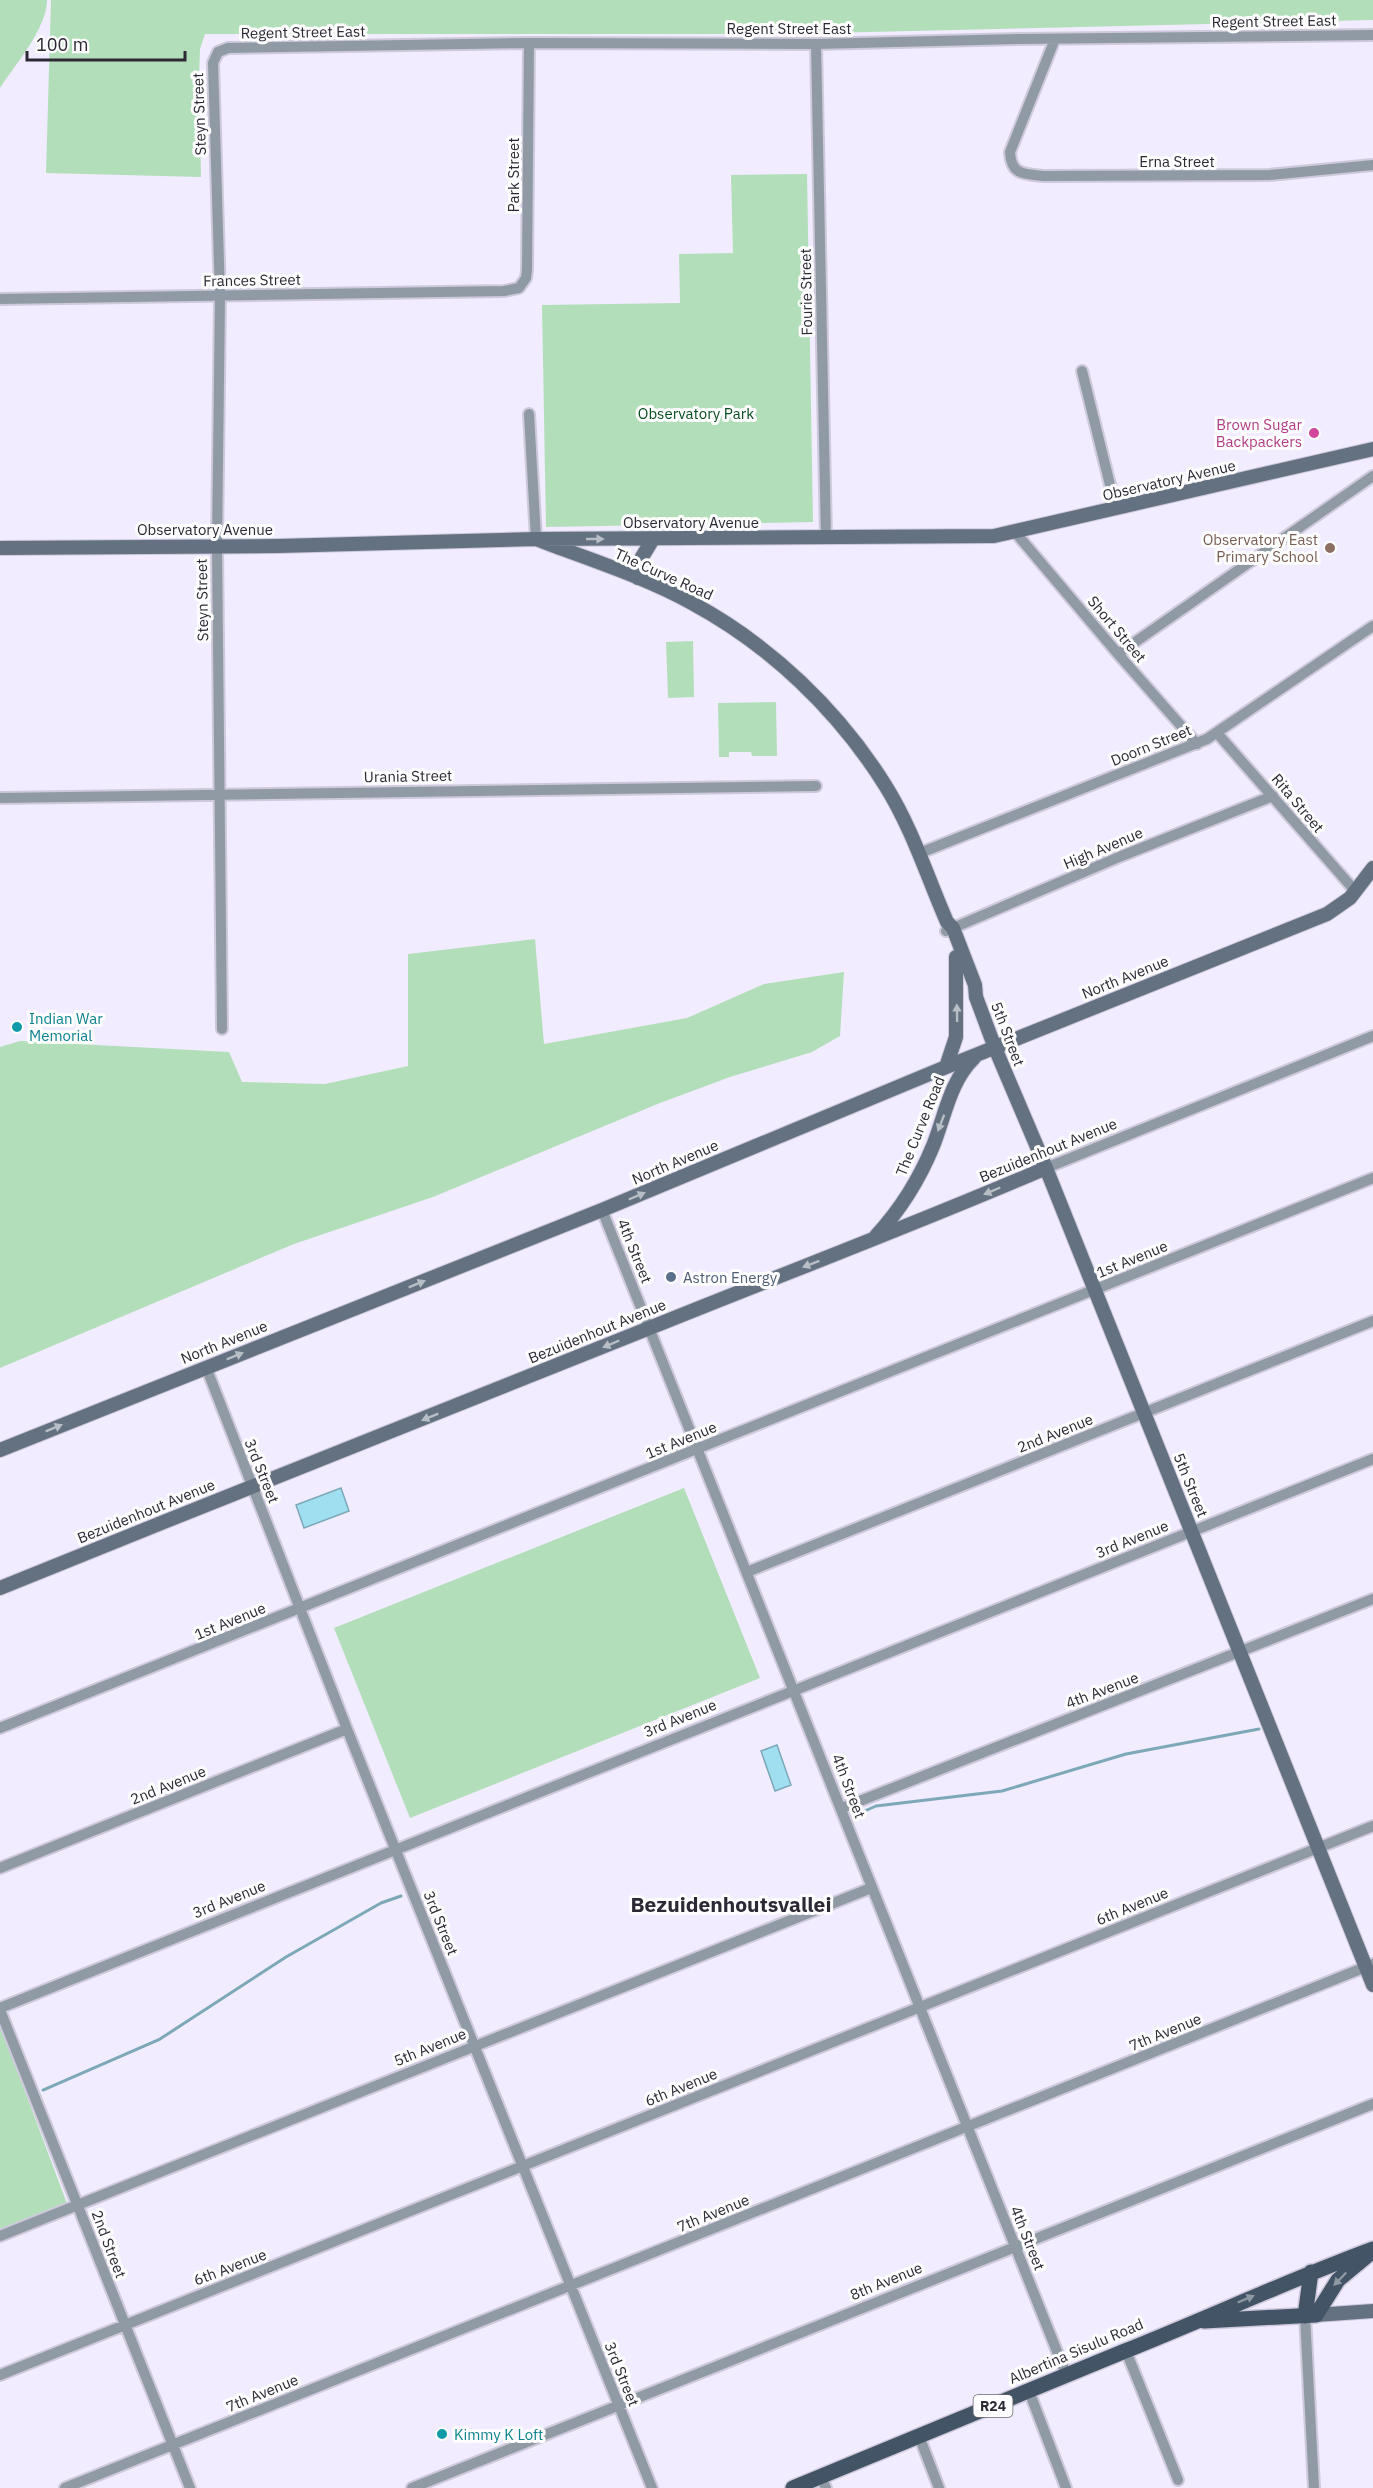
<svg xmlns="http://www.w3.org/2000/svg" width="1373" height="2488" viewBox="0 0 1373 2488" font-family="'IBM Plex Sans',sans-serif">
<rect width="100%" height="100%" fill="#f1ecff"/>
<path fill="#b3deba" d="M0 0H47C47 28 15 65 0 88Z
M51 0H1373V20L784 34H205L200 49 199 78 194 82V92L199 94 201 177 46 173Z
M807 174 813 522 546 527 542 305 680 303 679 254 733 253 731 175Z
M693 641 694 697 668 698 666 642Z
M776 702 777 756H752L751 752H729V757H719L718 703Z
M535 939 544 1044 687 1018 764 984 844 972 840 1036 812 1052 730 1077 660 1103 433 1197 294 1244 0 1368V1047L20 1041 229 1052 242 1082 325 1084 408 1066V954Z
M684 1488 760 1678 410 1818 334 1628Z
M0 2025 68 2206 0 2229Z"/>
<path fill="#a0dff0" stroke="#7da8b8" stroke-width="1.5" d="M341 1488 349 1511 304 1528 296 1505Z
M777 1745 791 1785 775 1791 761 1751Z"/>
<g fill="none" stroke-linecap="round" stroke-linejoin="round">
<path stroke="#7da8b8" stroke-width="3" d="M858 1814 876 1806 1002 1791 1126 1754 1259 1729
M43 2090 160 2039 286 1957 381 1903 401 1896"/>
<g stroke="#cec9db" stroke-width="14">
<path id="street" d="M1055 39 1010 152C1011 175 1024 174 1043 176L1269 175 1373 165
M816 44 826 538
M0 299 504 291 519 288 526 278 527 270 529 43
M1082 371 1116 509
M529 414 536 539
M1015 532 1118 654 1197 744
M1118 654 1373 476
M1217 733 1356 892
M0 798 816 786
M920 853 1207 739 1373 626
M946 931 1119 857 1273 796
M222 1029 217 546 220 296 213 63 218 52 228 48 529 43 816 44 1021 39 1373 35
M1046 1168 1373 1036
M602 1210 1066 2374
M206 1367 347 1729 652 2488
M747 1572 1373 1321
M0 1728 1373 1178
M842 1808 1373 1599
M0 1868 347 1729
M0 2008 1373 1459
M0 2010 190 2488
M0 2236 871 1888
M1305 2316 1314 2488
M1126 2351 1178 2480
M0 2375 1373 1826
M1029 2391 1066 2488
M919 2436 939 2488
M821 2477 826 2488
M65 2488 1373 1964
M412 2488 1373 2104"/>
</g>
<g stroke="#cec9db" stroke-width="16">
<path id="secondary" d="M536 539C588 559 643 576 692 603 770 645 838 710 885 785 912 828 927 876 947 922L953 928 975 985 976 997 995 1048 1046 1168 1373 1985
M0 548 278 546 536 539 994 536 1373 449
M638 578 642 557 653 539
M946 1067 956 1037V957
M876 1236C901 1209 919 1180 933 1146 945 1116 950 1081 974 1058
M0 1450 602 1210 946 1067 1327 914 1350 898 1373 868
M0 1588C217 1500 435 1414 652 1327 783 1274 916 1224 1046 1168
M1316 2315 1373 2311"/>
</g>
<g stroke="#cec9db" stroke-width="18">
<path id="primary" d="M1305 2316 1311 2272
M1204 2321 1316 2315 1338 2280 1367 2256
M793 2488C904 2443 1014 2396 1125 2351 1208 2318 1289 2280 1373 2249"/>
</g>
<use href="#street" stroke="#909aa4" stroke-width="10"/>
<use href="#secondary" stroke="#637180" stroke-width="14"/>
<use href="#primary" stroke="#435466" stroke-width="15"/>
</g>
<defs><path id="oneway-solid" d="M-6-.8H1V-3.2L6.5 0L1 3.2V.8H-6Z" transform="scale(1.5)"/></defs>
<g fill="#b8bec5">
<use href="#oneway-solid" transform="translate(595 539)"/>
<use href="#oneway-solid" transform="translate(957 1013) rotate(-91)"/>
<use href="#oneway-solid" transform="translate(941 1123) rotate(111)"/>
<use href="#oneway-solid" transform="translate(992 1191) rotate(157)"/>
<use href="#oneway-solid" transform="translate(637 1196) rotate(-23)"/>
<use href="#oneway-solid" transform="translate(811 1264) rotate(159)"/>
<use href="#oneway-solid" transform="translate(417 1284) rotate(-22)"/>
<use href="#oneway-solid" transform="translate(611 1344) rotate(157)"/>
<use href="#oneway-solid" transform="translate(235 1356) rotate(-22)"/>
<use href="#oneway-solid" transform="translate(430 1417) rotate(158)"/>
<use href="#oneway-solid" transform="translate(54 1428) rotate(-22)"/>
</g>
<g fill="#8d98a2">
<use href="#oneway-solid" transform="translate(1340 2279) rotate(134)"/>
<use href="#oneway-solid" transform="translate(1246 2299) rotate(-23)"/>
</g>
<circle fill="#d1479c" stroke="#fdfdfd" stroke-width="2" cx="1314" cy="433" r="6"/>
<circle fill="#8d6e63" stroke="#fdfdfd" stroke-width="2" cx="1330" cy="548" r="6"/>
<g fill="#0f9aa8" stroke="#fdfdfd" stroke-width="2">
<circle cx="17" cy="1027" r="6"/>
<circle cx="442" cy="2434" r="6"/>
</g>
<circle fill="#5c6f8a" stroke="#fdfdfd" stroke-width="2" cx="671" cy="1277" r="6"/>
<g text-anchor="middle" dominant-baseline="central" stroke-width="6" stroke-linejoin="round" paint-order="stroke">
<rect fill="#fdfdfd" stroke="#6b6971" stroke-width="1.5" x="973.5" y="2395" width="39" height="22" rx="4.5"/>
<g font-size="14" font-weight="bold" fill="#2c2935">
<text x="993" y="2406">R24</text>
</g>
<g font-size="15" fill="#2c2935" stroke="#fdfdfd">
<text transform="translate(1274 21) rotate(-1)">Regent Street East</text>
<text x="789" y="28">Regent Street East</text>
<text transform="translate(303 32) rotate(-1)">Regent Street East</text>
<text transform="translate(199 114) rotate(-92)">Steyn Street</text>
<text x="1177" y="161">Erna Street</text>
<text transform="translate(513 175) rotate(-90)">Park Street</text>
<text transform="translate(252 280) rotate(-1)">Frances Street</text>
<text transform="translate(806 292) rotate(-91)">Fourie Street</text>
<text transform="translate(1169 480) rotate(-13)">Observatory Avenue</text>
<text x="691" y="522">Observatory Avenue</text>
<text x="205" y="529">Observatory Avenue</text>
<text transform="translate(664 574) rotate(24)">The Curve Road</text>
<text transform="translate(202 600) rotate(-91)">Steyn Street</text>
<text transform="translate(1117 629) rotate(50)">Short Street</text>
<text transform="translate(1151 745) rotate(-22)">Doorn Street</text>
<text transform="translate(408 776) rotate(-1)">Urania Street</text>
<text transform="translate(1298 803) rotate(50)">Rita Street</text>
<text transform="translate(1103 848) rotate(-23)">High Avenue</text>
<text transform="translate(1125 977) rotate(-22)">North Avenue</text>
<text transform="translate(1008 1034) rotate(69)">5th Street</text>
<text transform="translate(920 1126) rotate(-68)">The Curve Road</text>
<text transform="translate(1048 1150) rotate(-22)">Bezuidenhout Avenue</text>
<text transform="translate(675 1162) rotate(-23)">North Avenue</text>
<text transform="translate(635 1251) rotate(68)">4th Street</text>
<text transform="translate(1132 1259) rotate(-22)">1st Avenue</text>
<text transform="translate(597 1331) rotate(-22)">Bezuidenhout Avenue</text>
<text transform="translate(224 1342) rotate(-22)">North Avenue</text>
<text transform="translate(1055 1433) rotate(-22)">2nd Avenue</text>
<text transform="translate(681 1440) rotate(-22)">1st Avenue</text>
<text transform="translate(262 1471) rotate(68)">3rd Street</text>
<text transform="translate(1191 1485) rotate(68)">5th Street</text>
<text transform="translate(146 1511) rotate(-22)">Bezuidenhout Avenue</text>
<text transform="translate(1132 1539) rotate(-22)">3rd Avenue</text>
<text transform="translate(230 1621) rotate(-22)">1st Avenue</text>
<text transform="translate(1102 1690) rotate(-21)">4th Avenue</text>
<text transform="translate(680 1718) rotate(-22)">3rd Avenue</text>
<text transform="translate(168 1785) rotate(-22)">2nd Avenue</text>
<text transform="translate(849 1786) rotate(69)">4th Street</text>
<text transform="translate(229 1899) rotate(-22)">3rd Avenue</text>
<text transform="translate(1132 1906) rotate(-22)">6th Avenue</text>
<text transform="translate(441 1923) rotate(68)">3rd Street</text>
<text transform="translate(1165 2032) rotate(-22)">7th Avenue</text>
<text transform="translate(430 2047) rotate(-22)">5th Avenue</text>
<text transform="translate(681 2087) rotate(-22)">6th Avenue</text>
<text transform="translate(713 2213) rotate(-22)">7th Avenue</text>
<text transform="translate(1028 2238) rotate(68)">4th Street</text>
<text transform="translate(109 2244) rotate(69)">2nd Street</text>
<text transform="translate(230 2267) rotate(-21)">6th Avenue</text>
<text transform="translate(886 2281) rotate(-22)">8th Avenue</text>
<text transform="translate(1076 2351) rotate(-23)">Albertina Sisulu Road</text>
<text transform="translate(622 2374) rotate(68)">3rd Street</text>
<text transform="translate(262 2393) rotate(-22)">7th Avenue</text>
</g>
<g font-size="15" fill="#084d20" stroke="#fdfdfd">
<text x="696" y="413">Observatory Park</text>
</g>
<g font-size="15" fill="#b23c85" stroke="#fdfdfd" text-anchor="end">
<text x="1302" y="424">Brown Sugar<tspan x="1302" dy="17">Backpackers</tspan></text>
</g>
<g font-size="15" fill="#785e54" stroke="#fdfdfd" text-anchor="end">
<text x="1318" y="539">Observatory East<tspan x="1318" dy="17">Primary School</tspan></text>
</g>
<g font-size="15" fill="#0d838f" stroke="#fdfdfd" text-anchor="start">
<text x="29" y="1018">Indian War<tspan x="29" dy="17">Memorial</tspan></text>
<text x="454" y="2434">Kimmy K Loft</text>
</g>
<g font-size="15" fill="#4e5e75" stroke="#fdfdfd" text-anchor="start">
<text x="683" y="1277">Astron Energy</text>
</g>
<g font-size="21" font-weight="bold" fill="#2c2935" stroke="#fdfdfd">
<text x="731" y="1904">Bezuidenhoutsvallei</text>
</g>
</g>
<path d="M27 51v9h158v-9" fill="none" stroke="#2c2935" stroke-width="3"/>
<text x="36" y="51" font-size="18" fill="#2c2935" stroke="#fdfdfd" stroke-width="4.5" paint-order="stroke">100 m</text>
</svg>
